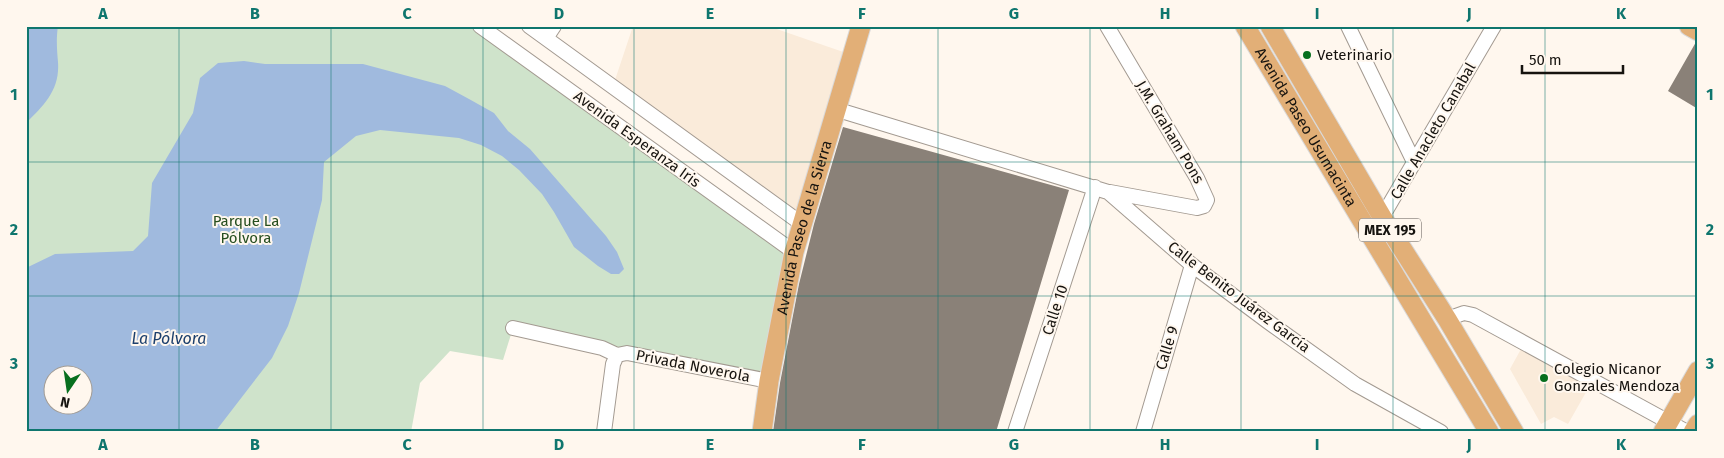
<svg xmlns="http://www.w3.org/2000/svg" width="1724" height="458" viewBox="0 0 1724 458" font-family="'Fira Sans',sans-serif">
<rect width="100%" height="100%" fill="#fff7ee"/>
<path fill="#faebda" d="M633 26H768L852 55 802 224 613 86Z
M1521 349 1589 387 1568 424 1554 417 1541 424 1510 369Z"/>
<path fill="#cfe3cb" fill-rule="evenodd" d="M26 26H480L794 252 769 381 513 328 503 360 450 351 420 383 411 432H26ZM52 376H82V406H52Z"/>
<path fill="#a0bade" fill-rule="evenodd" d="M26 26H58C56 39 57 50 58 62 60 90 44 105 26 123Z
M244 61 265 64H363L445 86 469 99 494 113 508 131 530 149 606 236 617 252 624 269 619 274H611L598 266 574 247 554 212 542 194 519 170 502 156 481 145 459 138 380 130 356 136 324 162 322 200 299 293 288 326 272 358 215 432H26V268L55 254 133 251 148 236 152 183 193 113 200 78 218 63ZM52 376H82V406H52Z"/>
<path fill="#8a8178" d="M1696 42H1698V109L1668 91Z
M843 127 1069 190 996 432H773L780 383 799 284 814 224Z"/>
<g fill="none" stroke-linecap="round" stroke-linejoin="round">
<g stroke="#a39a91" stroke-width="16">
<path id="minor" d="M480 26 794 252
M529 26 802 224
M1107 26 1197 178 1207 200 1204 206 1197 208 1110 192
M1348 26 1414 162
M546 38 554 26
M835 109 1108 192 1192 265 1267 321 1355 384 1441 432
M1378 224 1494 26
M1447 319 1464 313 1473 315 1687 432
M513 328 602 348 617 355
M617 355 627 353 769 381
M604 432 613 364 617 355
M1015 432 1095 187
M1143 432 1192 265"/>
</g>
<g stroke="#dad9d9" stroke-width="21">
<g id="major">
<path id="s1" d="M1245 26 1489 432"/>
<path d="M1270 26 1382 217 1447 319 1514 432"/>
<path d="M1689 26 1698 31"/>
<path id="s2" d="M762 432 769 381 794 252 861 26"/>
<path d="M1663 432 1698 371"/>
<path d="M1693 432 1698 424"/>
</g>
</g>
<use href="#minor" stroke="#fff" stroke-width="14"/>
<use href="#major" stroke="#e2af77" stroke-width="19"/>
</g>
<path fill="none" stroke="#0f766e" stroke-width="1" stroke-opacity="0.55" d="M179 26V432M331 26V432M483 26V432M634 26V432M786 26V432M938 26V432M1090 26V432M1241 26V432M1393 26V432M1545 26V432M26 162H1698M26 296H1698"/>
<g fill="#076f1e" stroke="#fff7ee" stroke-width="2">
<circle cx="1307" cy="55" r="5"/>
<circle cx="1544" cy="378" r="5"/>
</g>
<g text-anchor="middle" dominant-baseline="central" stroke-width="4" stroke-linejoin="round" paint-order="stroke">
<rect fill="#fff7ee" stroke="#5c5752" stroke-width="1" x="1359" y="218.5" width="62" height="23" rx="4"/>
<g font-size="14" font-weight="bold" fill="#16130f">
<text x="1390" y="230">MEX 195</text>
</g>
<g font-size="15" fill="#16130f" stroke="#fff7ee" text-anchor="start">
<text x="1317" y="55">Veterinario</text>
<text x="1554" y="369">Colegio Nicanor<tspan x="1554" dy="17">Gonzales Mendoza</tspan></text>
</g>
<g font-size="15" fill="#16130f" stroke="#fff7ee">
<text stroke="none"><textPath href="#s1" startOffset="118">Avenida Paseo Usumacinta</textPath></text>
<text transform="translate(1433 131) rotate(-60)">Calle Anacleto Canabal</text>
<text transform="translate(1170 132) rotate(59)">J.M. Graham Pons</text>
<text transform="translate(637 139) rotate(36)">Avenida Esperanza Iris</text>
<text stroke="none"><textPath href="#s2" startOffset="209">Avenida Paseo de la Sierra</textPath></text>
<text transform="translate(1239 297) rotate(37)">Calle Benito Juárez García</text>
<text transform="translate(1055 310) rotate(-72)">Calle 10</text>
<text transform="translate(1167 348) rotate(-73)">Calle 9</text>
<text transform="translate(693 366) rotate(11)">Privada Noverola</text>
</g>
<g font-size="15" fill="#264e1f" stroke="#fff7ee">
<text x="246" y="221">Parque La<tspan x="246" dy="17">Pólvora</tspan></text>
</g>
<g font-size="16" font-style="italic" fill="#1c3f6c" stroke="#fff7ee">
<text x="169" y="338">La Pólvora</text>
</g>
</g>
<rect width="1724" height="458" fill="none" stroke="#fff7ee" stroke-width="55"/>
<g transform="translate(68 390) rotate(193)"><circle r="24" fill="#fff7ee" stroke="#a29c95"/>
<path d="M0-4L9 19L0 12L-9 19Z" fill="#076f1e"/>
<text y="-8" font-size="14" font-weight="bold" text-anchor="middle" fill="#16130f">N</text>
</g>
<path d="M1522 65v8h101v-8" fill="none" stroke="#16130f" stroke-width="2.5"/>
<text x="1529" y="65" font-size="15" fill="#16130f" stroke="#fff7ee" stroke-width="4" paint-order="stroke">50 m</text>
<rect x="28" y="28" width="1668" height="402" fill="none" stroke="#0f766e" stroke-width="2"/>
<g font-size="16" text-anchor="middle" font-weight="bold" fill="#0f766e">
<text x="103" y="19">A</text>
<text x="255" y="19">B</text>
<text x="407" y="19">C</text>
<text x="559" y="19">D</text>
<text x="710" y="19">E</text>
<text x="862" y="19">F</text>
<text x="1014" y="19">G</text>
<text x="1165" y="19">H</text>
<text x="1317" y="19">I</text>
<text x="1469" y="19">J</text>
<text x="1621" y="19">K</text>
<text x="14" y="100">1</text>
<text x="1710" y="100">1</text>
<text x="14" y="235">2</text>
<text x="1710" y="235">2</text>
<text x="14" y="369">3</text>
<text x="1710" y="369">3</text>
<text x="103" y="450">A</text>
<text x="255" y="450">B</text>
<text x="407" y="450">C</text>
<text x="559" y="450">D</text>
<text x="710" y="450">E</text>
<text x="862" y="450">F</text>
<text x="1014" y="450">G</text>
<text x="1165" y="450">H</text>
<text x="1317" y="450">I</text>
<text x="1469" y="450">J</text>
<text x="1621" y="450">K</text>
</g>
</svg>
